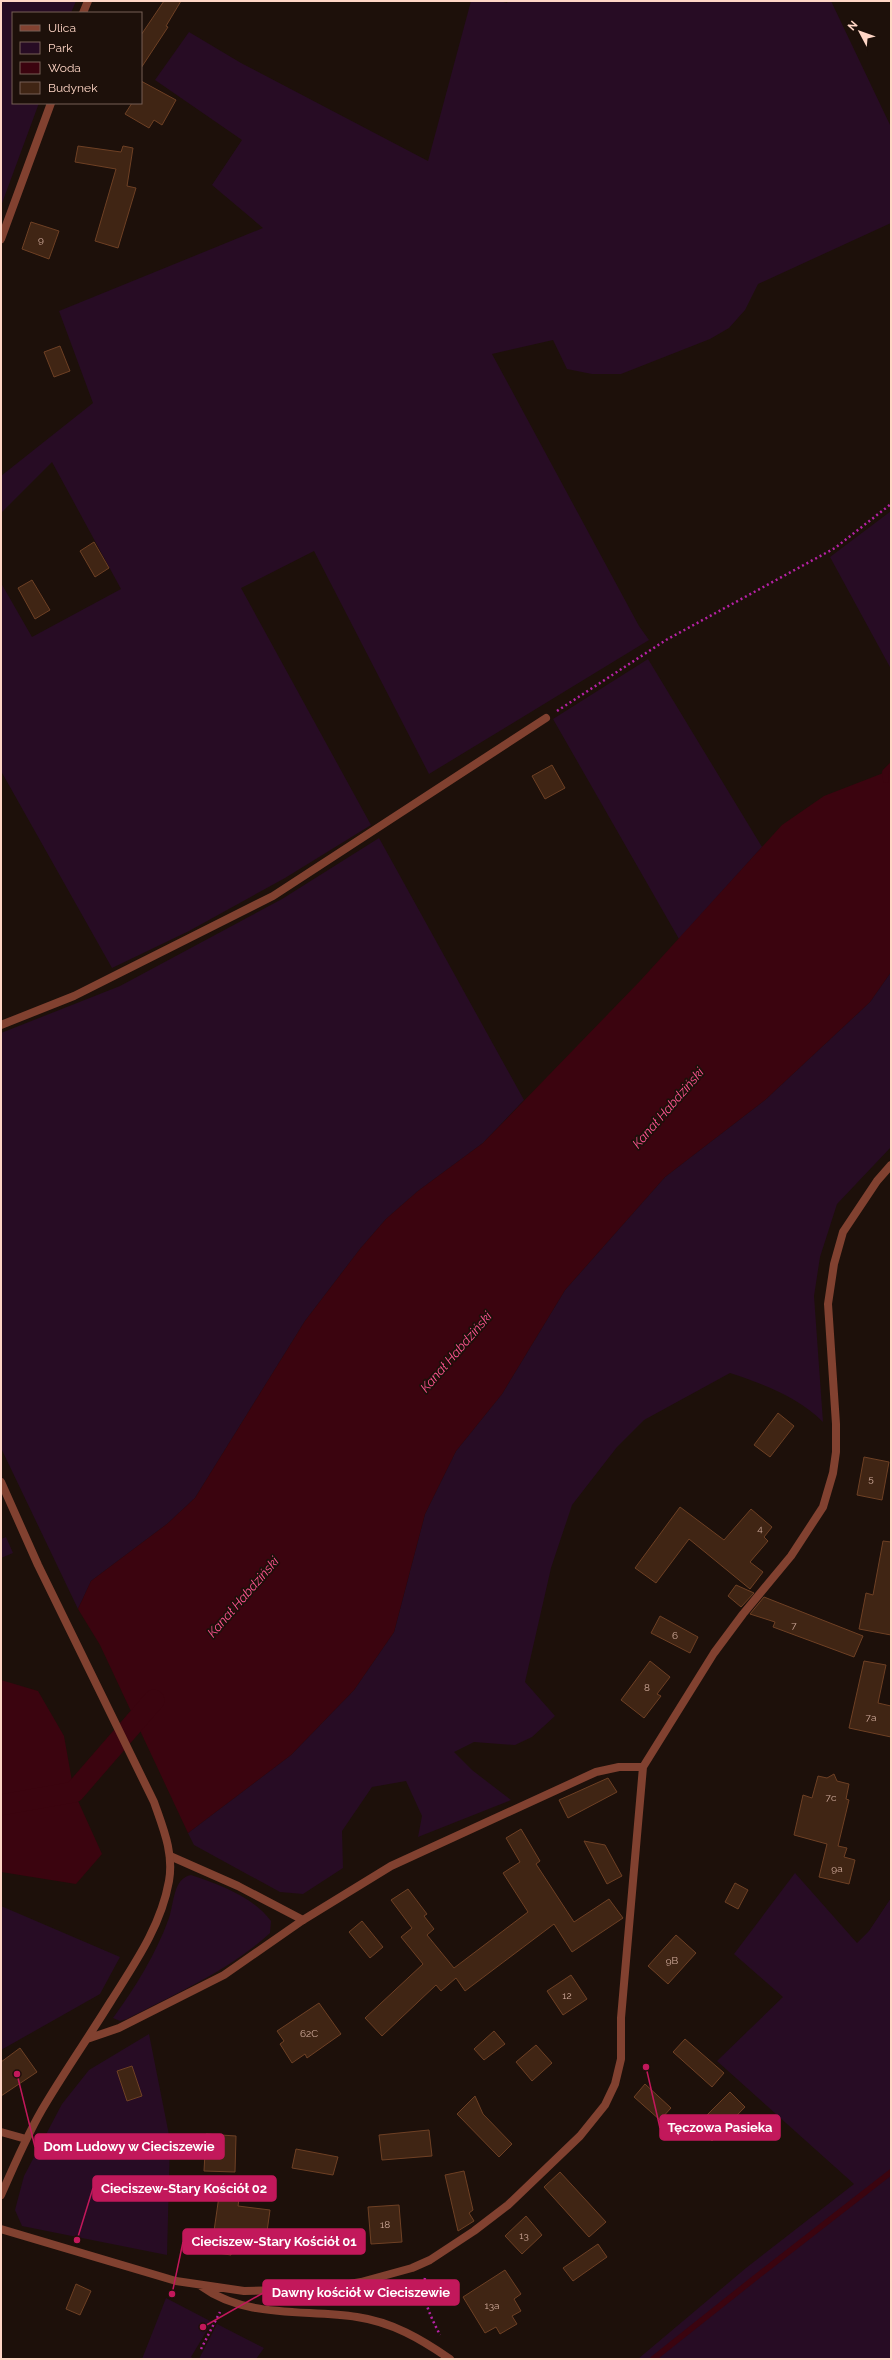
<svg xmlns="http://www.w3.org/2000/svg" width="892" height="2360" viewBox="0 0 892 2360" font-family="Raleway,sans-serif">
<rect width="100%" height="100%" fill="#1d100a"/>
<path fill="#270c24" d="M1 1H76L71 13H13V103H39L1 206Z
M471 1H500L507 3 508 1H831L891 127V223L758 284 745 310 729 328 710 339 621 374H592L567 369 553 340 492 354 639 626 649 640 429 774 314 551 241 588 371 825 285 878 189 931 112 968 1 771V583L32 637 121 589 52 462 1 513V476L93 403 59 311 263 228 212 185 242 140 155 80 189 32 241 63 428 161Z
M891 511V669L830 557Z
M648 659 762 847 679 939 553 719Z
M379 838 524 1100 483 1143 418 1191 386 1219 360 1249 305 1321 195 1498 167 1524 91 1581 78 1609 1 1448V1033L120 986 282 899Z
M891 972V1147L837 1204 820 1257 814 1296 823 1422C798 1397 763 1384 730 1373L644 1420 617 1447 572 1505 551 1568 525 1682 555 1716 532 1737 515 1745 474 1742 454 1752 472 1770 511 1800 418 1837 422 1816 406 1781 372 1787 342 1831 343 1868 303 1894 280 1892 194 1845 188 1833 291 1755 354 1690 394 1632 425 1514 456 1451 502 1394 565 1290 665 1177 765 1100 870 1002Z
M6 1537 13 1553 1 1558V1539Z
M795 1873 857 1943 869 1931 891 1898V2359H638L746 2268 854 2184 717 2061 783 1997 734 1954Z
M191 1875C219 1884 253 1897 271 1921L270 1933C230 1970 175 1994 127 2019L120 2021 113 2018C135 1988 156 1954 169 1918 174 1904 173 1878 191 1875Z
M1 1906 120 1957 100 1994 1 2050Z
M149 2034 170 2140 167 2255 22 2226 15 2210 24 2176 62 2104 89 2070Z
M166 2298 212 2322 191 2357 194 2359H142Z
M217 2324 264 2348 256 2359H199Z"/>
<path fill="#3b040f" d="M891 770V972L870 1002 765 1100 665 1177 565 1290 502 1394 456 1451 425 1514 394 1632 354 1690 291 1755 188 1833 100 1645 78 1609 91 1581 167 1524 195 1498 305 1321 360 1249 386 1219 418 1191 483 1143 640 981 782 825 824 796Z
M1 1680 38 1691 64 1736 74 1792 102 1854 76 1884 1 1872Z"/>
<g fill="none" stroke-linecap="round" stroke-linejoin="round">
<path stroke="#3b040f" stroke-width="6" d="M886 780 885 772 891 766
M653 2359 760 2274 891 2172"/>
<path stroke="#3b040f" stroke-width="21" d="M1 1805 74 1792 154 1700"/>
</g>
<path fill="#402514" stroke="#6e4024" d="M164 1H181L166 26 168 27 141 68V35Z
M141 81 176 100 162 125 154 120 149 128 125 114 132 103H141Z
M78 146 121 152 123 146 133 148 127 186 136 188 118 248 95 241 116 169 75 162Z
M31 222 59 231 49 259 22 249Z
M60 346 70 371 54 377 44 352Z
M94 542 109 568 95 577 80 551Z
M32 580 50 610 35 619 18 588Z
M552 765 565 788 545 799 532 776Z
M778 1413 794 1426 770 1457 754 1445Z
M864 1457 889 1462 882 1500 857 1495Z
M680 1507 724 1540 751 1509 772 1527 764 1537 768 1541 750 1562 763 1572 750 1589 689 1539 656 1583 635 1568Z
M883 1541 891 1542V1635L859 1629 866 1593 873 1595Z
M736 1585 754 1593 741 1607 728 1596Z
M764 1597 863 1636 854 1657 773 1627 775 1622 750 1614Z
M660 1616 698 1637 690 1653 651 1633Z
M650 1661 670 1677 657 1694 661 1696 644 1718 621 1700Z
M864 1661 886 1665 878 1703 891 1706V1737L849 1728Z
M834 1774 837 1781 849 1784 846 1799 849 1800 838 1846 847 1848 844 1857 855 1860 849 1884 819 1877 827 1844 794 1835 803 1795 812 1798 818 1776 827 1778Z
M608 1778 617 1792 568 1818 559 1800Z
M521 1829 540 1861 536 1864 574 1922 609 1899 623 1918 572 1952 554 1924 465 1991 456 1978 441 1991 436 1985 382 2036 365 2018 423 1964 401 1937 412 1928 391 1900 408 1889 427 1914 424 1916 434 1929 427 1935 454 1968 528 1912 503 1873 520 1862 506 1838Z
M584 1841 605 1845 622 1876 607 1884Z
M735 1883 748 1890 738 1909 725 1902Z
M362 1921 383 1947 370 1958 349 1932Z
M676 1935 696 1953 668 1984 648 1966Z
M571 1975 587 1999 563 2015 547 1991Z
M319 2003 341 2034 307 2058 305 2054 292 2063 280 2044 284 2041 277 2031Z
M494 2031 505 2044 484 2060 474 2049Z
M685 2039 724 2073 712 2087 673 2052Z
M536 2045 552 2063 532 2081 516 2062Z
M20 2048 37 2072 1 2096V2062Z
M132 2066 142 2096 127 2101 117 2071Z
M645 2084 671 2108 660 2120 634 2097Z
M730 2092 745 2107 712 2141 697 2125Z
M475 2096 483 2114 512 2144 499 2157 457 2114Z
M429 2130 432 2156 382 2160 379 2135Z
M206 2134 236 2136 235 2172 204 2171Z
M296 2149 338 2157 333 2175 292 2168Z
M464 2171 473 2210 469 2213 474 2221 458 2231 445 2175Z
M560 2172 606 2222 589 2237 544 2187Z
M220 2189 240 2192 238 2206 270 2210 265 2246 233 2242 231 2255 211 2252Z
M399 2205 402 2242 371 2244 368 2207Z
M526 2216 542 2235 522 2254 505 2236Z
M598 2244 607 2257 573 2281 563 2268Z
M505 2270 521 2294 514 2299 521 2311 512 2316 517 2324 500 2334 496 2327 485 2333 463 2297Z
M76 2284 91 2291 80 2315 66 2309Z"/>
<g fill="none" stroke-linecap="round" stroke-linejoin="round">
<path stroke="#b722a6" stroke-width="2.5" stroke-dasharray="2 3" stroke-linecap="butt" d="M557 711 666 640 835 548 891 504
M425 2278C420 2297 432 2319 440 2335
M201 2349 220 2312"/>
<path stroke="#814130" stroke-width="8" d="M1 1025 74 996 273 896 546 718
M170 1856 238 1886 303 1920
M1 2132 26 2139"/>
<path stroke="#814130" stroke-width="8" d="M83 13 88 1
M1 239 51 103
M1 1482 38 1565 154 1802C163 1828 174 1853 169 1881 161 1926 135 1963 111 2001 90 2035 67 2068 46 2103 28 2132 15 2164 1 2195
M87 2039 119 2028 224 1975 303 1920 391 1866 596 1772 619 1767H643
M1 2229 176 2281 244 2291 320 2289 361 2282 412 2268 430 2260 474 2231 508 2205 580 2136 605 2105 615 2084 621 2059V2018L643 1767 714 1653 743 1614 791 1556 823 1507 833 1473 836 1452V1424L828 1304 834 1264 843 1232 877 1181 891 1165
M201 2286C246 2319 305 2309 357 2317 392 2322 421 2339 450 2359"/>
</g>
<g text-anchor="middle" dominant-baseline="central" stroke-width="3.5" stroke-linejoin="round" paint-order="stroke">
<g font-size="10" fill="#cfaa9a">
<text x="41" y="239">9</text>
<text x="871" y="1478">5</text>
<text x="760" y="1528">4</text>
<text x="794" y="1625">7</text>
<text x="675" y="1635">6</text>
<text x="647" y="1687">8</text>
<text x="871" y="1717">7a</text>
<text x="831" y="1797">7c</text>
<text x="837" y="1868">9a</text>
<text x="672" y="1960">9B</text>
<text x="567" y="1995">12</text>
<text x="309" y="2033">62C</text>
<text x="385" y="2224">18</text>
<text x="524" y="2235">13</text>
<text x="492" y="2305">13a</text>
</g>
<g font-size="13" font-style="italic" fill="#ff5491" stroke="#1d100a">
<text transform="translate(668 1108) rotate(-49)">Kanał Habdziński</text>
<text transform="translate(456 1352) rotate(-49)">Kanał Habdziński</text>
<text transform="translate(243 1597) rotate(-49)">Kanał Habdziński</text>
</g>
</g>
<path fill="none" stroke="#c2185b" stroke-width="1.5" d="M646 2067L660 2128M17 2074L35 2147M77 2240L93 2188M172 2294L183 2242M203 2327L263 2293"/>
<g fill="#c2185b" stroke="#1d100a" stroke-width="1.5">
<circle cx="646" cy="2067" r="4"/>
<circle cx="17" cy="2074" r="4"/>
<circle cx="77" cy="2240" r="4"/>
<circle cx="172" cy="2294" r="4"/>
<circle cx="203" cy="2327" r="4"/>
</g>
<g fill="#c2185b" stroke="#c2185b" stroke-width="1.5">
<rect x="660" y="2115" width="120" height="25" rx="4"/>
<rect x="35" y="2134" width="189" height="25" rx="4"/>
<rect x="93" y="2176" width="183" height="25" rx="4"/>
<rect x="183" y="2229" width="182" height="25" rx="4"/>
<rect x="263" y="2280" width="196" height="25" rx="4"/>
</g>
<g font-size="13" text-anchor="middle" font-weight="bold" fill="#fff">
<text x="720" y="2132">Tęczowa Pasieka</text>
<text x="129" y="2151">Dom Ludowy w Cieciszewie</text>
<text x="184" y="2193">Cieciszew-Stary Kościół 02</text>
<text x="274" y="2246">Cieciszew-Stary Kościół 01</text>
<text x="361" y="2297">Dawny kościół w Cieciszewie</text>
</g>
<rect width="892" height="2360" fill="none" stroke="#ffd6c6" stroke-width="4"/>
<rect x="12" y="12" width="130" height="92" fill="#1d100a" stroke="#775f55"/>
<rect x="20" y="25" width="20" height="6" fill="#814130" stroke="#775f55"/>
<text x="48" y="32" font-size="12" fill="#ffd6c6">Ulica</text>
<rect x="20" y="42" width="20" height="12" fill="#270c24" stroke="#775f55"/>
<text x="48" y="52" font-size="12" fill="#ffd6c6">Park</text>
<rect x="20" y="62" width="20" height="12" fill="#3b040f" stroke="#775f55"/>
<text x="48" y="72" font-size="12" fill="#ffd6c6">Woda</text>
<rect x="20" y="82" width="20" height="12" fill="#402514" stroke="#775f55"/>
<text x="48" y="92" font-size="12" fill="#ffd6c6">Budynek</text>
<g transform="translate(860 32) rotate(311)" stroke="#1d100a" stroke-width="3" paint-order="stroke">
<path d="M0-3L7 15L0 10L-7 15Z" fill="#ffd6c6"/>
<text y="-6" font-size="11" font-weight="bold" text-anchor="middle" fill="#ffd6c6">N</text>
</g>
</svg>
